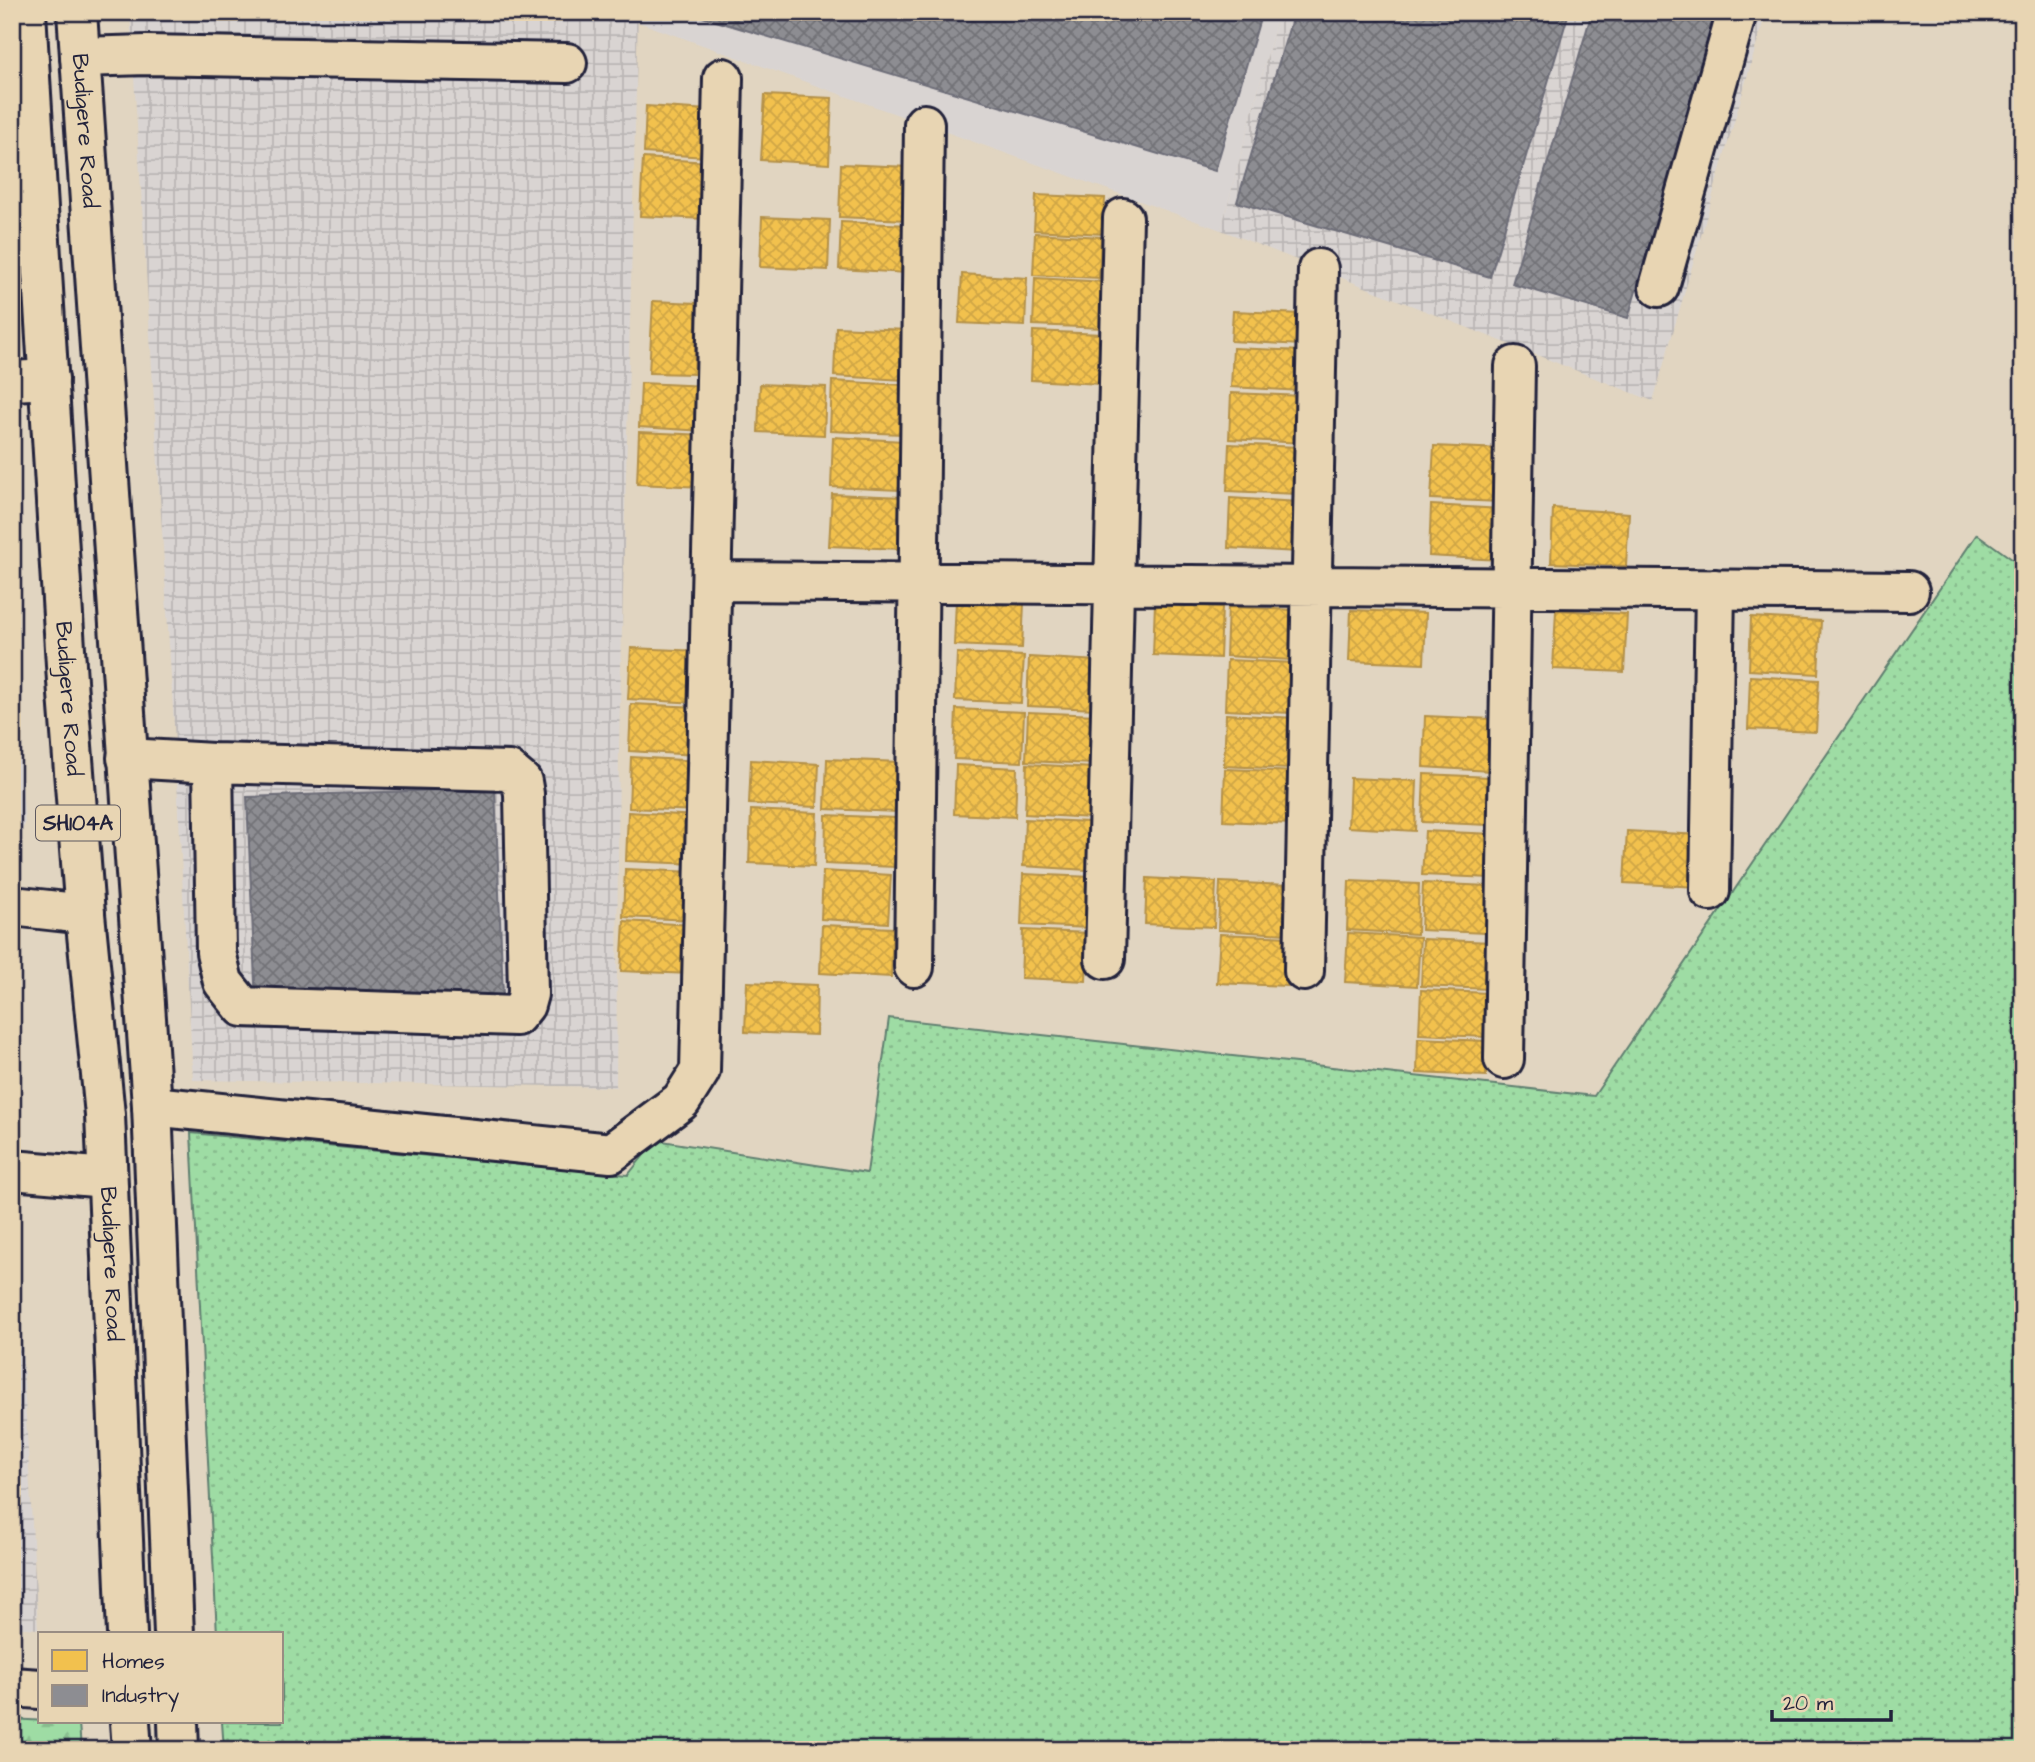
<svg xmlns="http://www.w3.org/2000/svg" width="2035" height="1762" viewBox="0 0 2035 1762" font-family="'Architects Daughter',sans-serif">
<defs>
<pattern id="industrial-grid" width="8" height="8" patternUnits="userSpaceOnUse" patternTransform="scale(1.75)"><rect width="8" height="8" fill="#d9d4d2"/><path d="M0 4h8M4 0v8" fill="none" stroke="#bab6b5"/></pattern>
<pattern id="grass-dots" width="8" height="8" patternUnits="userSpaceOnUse" patternTransform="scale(1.75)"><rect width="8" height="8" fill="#9edca4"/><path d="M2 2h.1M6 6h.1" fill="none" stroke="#88bc8e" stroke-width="1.8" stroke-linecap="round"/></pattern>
<pattern id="forest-firs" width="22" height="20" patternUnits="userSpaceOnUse" patternTransform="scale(1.75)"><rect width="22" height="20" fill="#9edca4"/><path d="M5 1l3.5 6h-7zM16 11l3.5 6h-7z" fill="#88bc8e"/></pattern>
<pattern id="homes-cross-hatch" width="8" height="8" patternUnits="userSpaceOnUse" patternTransform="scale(1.75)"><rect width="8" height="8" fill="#f2c14e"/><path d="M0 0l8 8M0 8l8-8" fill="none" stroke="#cfa645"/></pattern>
<pattern id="industry-cross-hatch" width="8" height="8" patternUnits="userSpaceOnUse" patternTransform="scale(1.75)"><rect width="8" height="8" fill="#8d8d92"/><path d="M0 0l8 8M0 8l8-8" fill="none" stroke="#737378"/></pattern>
</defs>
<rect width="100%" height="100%" fill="#e1d5c1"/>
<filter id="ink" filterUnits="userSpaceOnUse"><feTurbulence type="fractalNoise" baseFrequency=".0143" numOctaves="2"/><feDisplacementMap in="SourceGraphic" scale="14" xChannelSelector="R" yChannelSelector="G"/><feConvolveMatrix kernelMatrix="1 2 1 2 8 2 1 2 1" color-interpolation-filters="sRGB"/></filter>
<g filter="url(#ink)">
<path fill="#d9d4d2" d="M638 12H1279L1221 230 638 22Z
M12 656 25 824 12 848Z"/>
<path fill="url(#industrial-grid)" d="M130 12H638L619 745 616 1087 193 1080 174 725Z
M1279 12H1766L1653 401 1221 230Z
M12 1168 38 1629 12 1627Z"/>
<path fill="url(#grass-dots)" stroke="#607f70" stroke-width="2" d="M1977 534 2023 567V1750H224L222 1722H282V1634H217L191 1133 628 1175 656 1140 867 1173 889 1018 1594 1096Z"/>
<path fill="url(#forest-firs)" stroke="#607f70" stroke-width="2" d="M12 1719 79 1723 81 1750H12Z"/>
<path fill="url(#homes-cross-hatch)" stroke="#b49148" stroke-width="2" d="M765 95 832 98 829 164 761 160Z
M646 106 708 110 706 157 644 153Z
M643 158 709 162 706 219 640 216Z
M841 164 909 167 907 220 839 217Z
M1036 195 1105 198 1103 234 1034 230Z
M762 217 830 220 828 270 760 267Z
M841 222 910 225 907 273 839 269Z
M1035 233 1101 237 1099 278 1033 275Z
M962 274 1027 278 1025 326 959 323Z
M1035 278 1106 282 1103 328 1033 325Z
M653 301 697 303 694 374 649 373Z
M1233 311 1302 314 1301 345 1231 341Z
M836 327 907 330 905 380 834 376Z
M1033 331 1102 334 1100 384 1031 380Z
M1233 348 1303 351 1302 391 1231 387Z
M832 381 904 385 902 434 830 431Z
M641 383 706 386 704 431 639 427Z
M760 384 826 387 824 435 758 432Z
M1231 393 1304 396 1302 443 1229 439Z
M639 432 706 435 703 487 637 484Z
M833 437 903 441 900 490 831 487Z
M1229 444 1300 447 1298 494 1227 491Z
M1434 446 1502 449 1500 502 1431 499Z
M832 494 903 497 901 549 829 546Z
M1230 498 1299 502 1297 552 1228 548Z
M1431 505 1502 509 1499 560 1429 556Z
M1553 508 1629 513 1626 566 1551 563Z
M956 600 1024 603 1022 648 954 645Z
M1155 603 1222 607 1220 658 1153 655Z
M1228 607 1294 610 1292 660 1226 656Z
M1351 610 1426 613 1424 664 1349 661Z
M1556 610 1627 614 1624 672 1553 669Z
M1751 617 1821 621 1818 674 1749 670Z
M631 648 700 651 697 703 628 699Z
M957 653 1024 656 1021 703 955 700Z
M1029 657 1098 661 1096 709 1027 706Z
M1227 660 1295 663 1292 713 1225 710Z
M1750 676 1819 680 1816 732 1748 729Z
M631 704 698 707 696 755 629 751Z
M956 709 1024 712 1022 762 954 759Z
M1028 712 1096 715 1094 764 1026 761Z
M1226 714 1294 718 1292 769 1224 766Z
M1425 716 1492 719 1490 771 1423 767Z
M631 757 699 761 697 811 629 808Z
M827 759 900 762 898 812 825 809Z
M751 760 819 764 817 807 749 804Z
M1027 764 1093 768 1091 818 1025 814Z
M956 765 1017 768 1015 817 954 814Z
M1225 769 1295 772 1293 824 1223 821Z
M1424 774 1490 777 1488 825 1422 822Z
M1350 778 1417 781 1415 831 1348 827Z
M751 810 817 813 814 866 749 863Z
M628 812 697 816 695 864 626 861Z
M826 815 896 818 895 867 825 864Z
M1025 819 1089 822 1087 870 1023 866Z
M1425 831 1494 834 1492 878 1422 875Z
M1627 831 1700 835 1698 887 1624 883Z
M625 869 695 872 693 920 623 917Z
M823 871 891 875 888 923 821 919Z
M1023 874 1092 877 1090 928 1021 925Z
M1147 878 1216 882 1214 927 1145 924Z
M1349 881 1419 884 1417 934 1347 930Z
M1220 882 1288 885 1286 934 1218 930Z
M1423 883 1488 886 1485 933 1421 930Z
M624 921 692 925 690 974 621 971Z
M822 925 893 928 891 977 820 973Z
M1023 930 1088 933 1086 981 1021 978Z
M1348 933 1420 937 1417 986 1345 982Z
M1220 934 1289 937 1287 986 1217 983Z
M1423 939 1491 942 1489 989 1421 986Z
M747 982 817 985 816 1035 745 1032Z
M1421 990 1488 993 1487 1037 1419 1034Z
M1418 1038 1487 1041 1486 1076 1417 1073Z"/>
<path fill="url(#industry-cross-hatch)" stroke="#6d6d78" stroke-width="2" d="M686 12H1262L1215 171Z
M1294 12H1569L1490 277 1237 202Z
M1592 12H1719L1628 318 1512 284Z
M495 788 503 996 256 1006 247 797Z"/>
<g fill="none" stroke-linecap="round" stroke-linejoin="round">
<g stroke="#22223b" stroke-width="44">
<path id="minor" d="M80 57 147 55 567 63
M1659 287 1737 12
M12 381 49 379
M712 581 1909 591
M127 758 213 763 509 771 522 782 524 794 528 994 525 1005 516 1016 243 1007 223 982 216 952 213 763
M1710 891 1715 589
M12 906 85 914
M1105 959 1123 218
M914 967 924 124
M1304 971 1318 269
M1504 1059 1515 366
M152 1106 611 1153 681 1101 700 1071 723 78
M12 1170 107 1178
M12 1687 40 1689"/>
</g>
<g stroke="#22223b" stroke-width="44">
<g id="major">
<path id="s1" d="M26 12 67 681 85 914 105 1115 127 1634"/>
<path id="s2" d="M77 12 152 1106 174 1634"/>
<path d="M130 1722 132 1750"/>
<path d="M178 1722 179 1750"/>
</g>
</g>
<use href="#minor" stroke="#e8d5b3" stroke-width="38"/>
<use href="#major" stroke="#e8d5b3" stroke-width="38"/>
</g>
</g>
<g text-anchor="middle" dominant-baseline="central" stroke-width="7" stroke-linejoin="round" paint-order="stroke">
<rect fill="#e8d5b3" stroke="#5d585f" stroke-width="2" x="36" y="805.5" width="84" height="35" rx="5"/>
<g font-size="21" font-weight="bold" fill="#22223b">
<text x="78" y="823">SH104A</text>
</g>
<g font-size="23" fill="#22223b" stroke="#e8d5b3">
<text stroke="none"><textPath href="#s2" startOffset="119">Budigere Road</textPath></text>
<text stroke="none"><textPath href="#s1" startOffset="688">Budigere Road</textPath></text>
<text stroke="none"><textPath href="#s1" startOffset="1255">Budigere Road</textPath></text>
</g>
</g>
<rect width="2035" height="1762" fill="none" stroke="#e8d5b3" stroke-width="42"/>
<rect x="21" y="21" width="1993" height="1720" fill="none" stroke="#22223b" stroke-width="2.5" filter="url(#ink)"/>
<rect x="38" y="1632" width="245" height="91" fill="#e8d5b3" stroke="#998d83" stroke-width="2"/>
<rect x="52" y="1650" width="35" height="21" fill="#f2c14e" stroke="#998d83" stroke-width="2"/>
<text x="102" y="1668" font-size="21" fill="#22223b">Homes</text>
<rect x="52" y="1685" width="35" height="21" fill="#8d8d92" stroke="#998d83" stroke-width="2"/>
<text x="102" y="1702" font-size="21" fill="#22223b">Industry</text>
<path d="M1772 1710v10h119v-10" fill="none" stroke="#22223b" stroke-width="3.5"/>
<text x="1783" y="1710" font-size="21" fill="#22223b" stroke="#e8d5b3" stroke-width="5" paint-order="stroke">20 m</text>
</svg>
